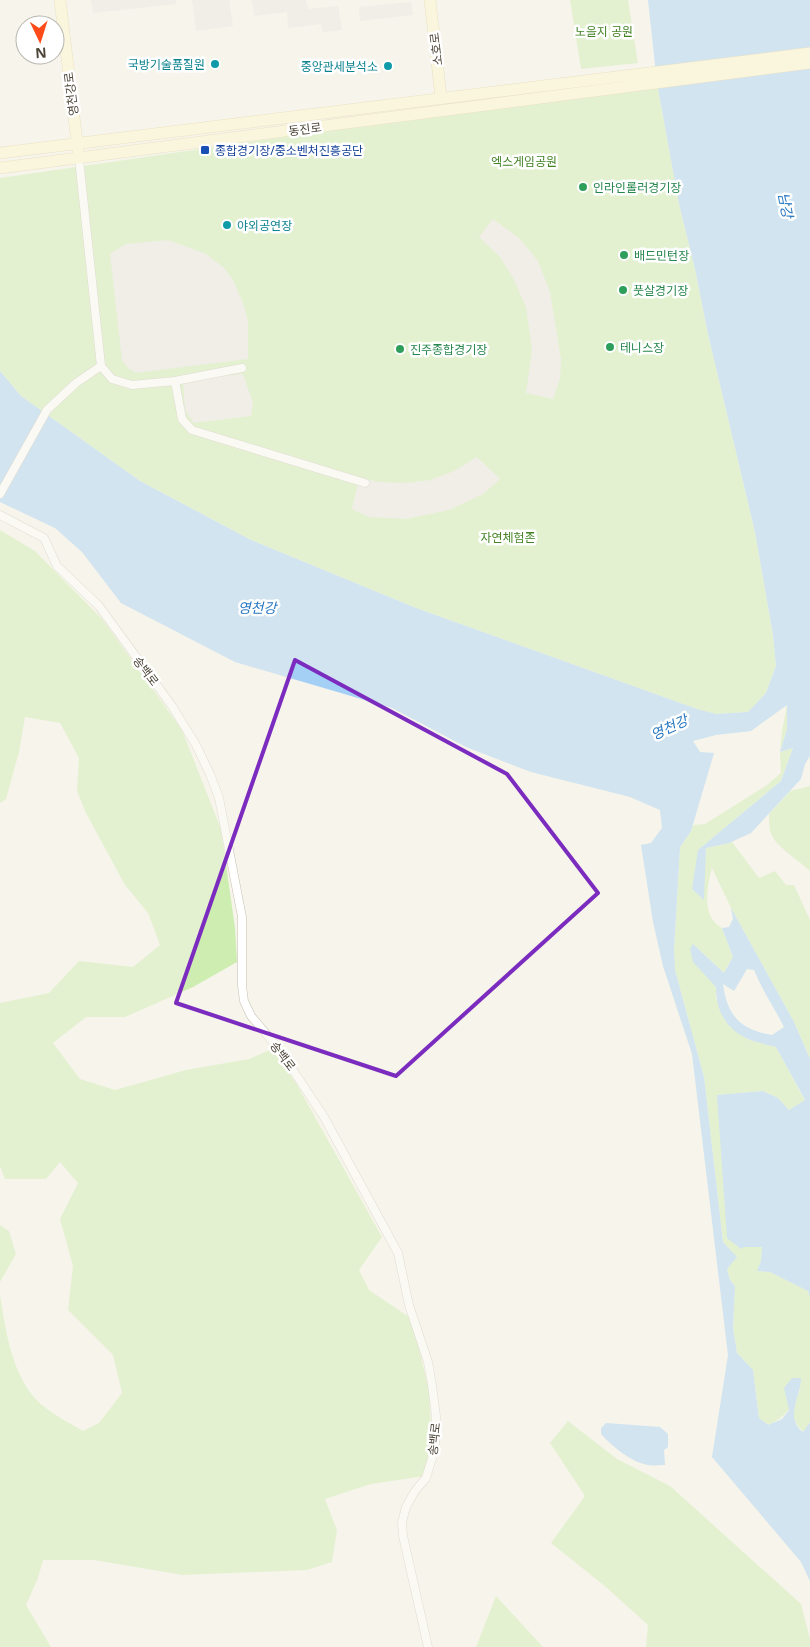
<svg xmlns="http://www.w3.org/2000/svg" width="810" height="1647" viewBox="0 0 810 1647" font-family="'Noto Sans','Noto Sans KR',sans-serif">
<rect width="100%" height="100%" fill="#f6f4eb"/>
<path fill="#ceedb1" d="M570 0H628L638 63 581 69Z
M657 83 679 204 695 269 708 334 755 532 773 635 776 666 766 693 748 712 716 714 697 709 416 608 251 540 140 481 21 396 0 371V178Z
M0 530 35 551 103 620 182 730 221 829 235 928 237 962 193 987 125 1017H86L53 1043 80 1079 115 1090 186 1070 249 1059 272 1049 296 1083 382 1237 359 1270 369 1290 412 1319 429 1390 432 1454 425 1476 371 1484 325 1499 337 1530 332 1562 307 1570 183 1575 94 1560H43L38 1578 26 1605 51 1647H0V1295C6 1333 13 1385 47 1409 58 1417 71 1424 83 1431L99 1423 122 1393 113 1355 68 1310 73 1266 60 1219 78 1183 60 1162 46 1179H5L0 1166V1003L49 993 79 961 133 967 160 945 148 913 125 885 86 813 77 791 79 758 60 723 25 717 19 752 6 799 0 803Z
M787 705V729L780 752 793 748 781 781 698 850 732 842 759 878 775 871 786 885H794L810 920V1059L794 1022 731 908 712 868C707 887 701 917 722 928L733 957 724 973 693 944 706 975 716 987V999L747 1039 776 1047 805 1101 789 1110 778 1098 763 1091 717 1095 744 1247H762L761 1261 757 1271 770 1272 808 1291 810 1297V1422L804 1432C787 1419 795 1403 801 1387 791 1407 789 1415 768 1425L759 1418 753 1370 737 1353 733 1328 735 1286 730 1280 727 1269 736 1257 723 1242 704 1077 675 970 674 950 680 847 691 831 693 825 705 824 767 785 781 773 780 752 782 731Z
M810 786V871C799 860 772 845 770 830 769 825 769 819 769 814L790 791Z
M0 1225 9 1231 16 1254 0 1282Z
M568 1421 617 1459 670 1486 801 1604 810 1639V1647H646L648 1625 606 1587 551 1543 585 1496 550 1443Z
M496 1596 543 1647H476Z"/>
<path fill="#e8e6e2" d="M91 0H176V4L93 13Z
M192 0H229L233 26 196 31Z
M252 0H306L308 9 338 6 342 30 323 32 321 24 288 28 287 12 254 16Z
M411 2 413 15 360 21 359 7Z
M493 219 520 239 538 261 550 292 561 359 560 379 553 399 526 393 532 350 526 307 513 278 500 257 479 237Z
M168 240 206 254 224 268 233 280 243 303 248 321V359L136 373 128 368 122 360 110 254 126 244Z
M243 374 253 403 251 416 194 423 185 410 183 380Z
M477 457 500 479 483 494 449 510 406 519 369 517 352 509 359 478 380 482 406 483 430 480 454 471Z"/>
<path fill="#a4d0f6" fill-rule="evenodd" d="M648 0H810V756L805 764 801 779 751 833 729 843 706 848 704 900 692 889 698 850 781 781 793 748 780 752 787 729V705L751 731 716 735 693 741 700 752 714 753 691 831 680 847 674 950 675 970 704 1077 723 1242 737 1257 727 1269 730 1280 735 1286 733 1328 737 1353 753 1370 759 1418 768 1425 782 1419 789 1410 784 1388 792 1378H801C801 1397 784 1417 803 1432L810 1422V1581L801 1562 712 1457 728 1355 692 1054 663 966 653 922 641 845 651 843 662 828 660 810 630 797 531 772 466 747 392 708 235 662 121 603 82 552 55 528 0 502V371L21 396 140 481 251 540 416 608 697 709 716 714 748 712 766 693 776 666 773 635 755 532 708 334 695 269 679 204 657 83Z
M731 908 794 1022 810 1059V1297L808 1291 770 1272 757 1271 761 1261 762 1247H744L741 1249 727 1238 717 1095 763 1091 778 1098 789 1110 805 1100 776 1047C767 1044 757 1043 748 1039 726 1029 716 1011 716 987L693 962 690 949 693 944 724 973 733 957 722 928 729 927 733 919ZM747 969 754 970C762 990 774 1007 784 1027L772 1035C740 1030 727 1015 723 984L734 991Z
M606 1423 660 1427 668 1434V1447L664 1450 665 1465C660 1465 653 1466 648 1465 631 1462 613 1447 601 1434V1428Z"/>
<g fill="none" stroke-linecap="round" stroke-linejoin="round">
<g stroke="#c6bfaf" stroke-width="9">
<path id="street" d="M79 159 101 366 112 379 132 385 175 381 242 368
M175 381 182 419 192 430 365 483
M0 494 47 410 76 383 101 366
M0 515 44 538 57 566 99 606 172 706 196 745 210 774 219 798 242 917V986L244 1001 251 1016 279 1049 324 1117 398 1253 409 1305 428 1362 432 1385 436 1416 435 1449 426 1478 415 1491 406 1507 402 1522 403 1536 428 1647"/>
</g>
<g stroke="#d9cc98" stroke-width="12">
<path id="secondary" d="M60 0 78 150
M430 0 441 97
M0 153 810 53
M0 168 810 63"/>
</g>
<use href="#street" stroke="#fff" stroke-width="8"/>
<use href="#secondary" stroke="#fff6cc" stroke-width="11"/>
</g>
<path d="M0 0H810V1647H0ZM295 660 507 774 598 893 396 1076 176 1003Z" fill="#f6f4eb" fill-opacity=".55" fill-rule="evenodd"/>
<path fill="none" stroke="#7b2cbf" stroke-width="4" stroke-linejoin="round" d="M295 660 507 774 598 893 396 1076 176 1003Z"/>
<g fill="#0f9aa8" stroke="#fff" stroke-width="2">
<circle cx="215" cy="64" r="5"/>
<circle cx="388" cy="66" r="5"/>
<circle cx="227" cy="225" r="5"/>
</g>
<rect fill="#1a4fb4" stroke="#fff" stroke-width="2" x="200" y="145" width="10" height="10" rx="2.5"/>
<g fill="#2e9e5b" stroke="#fff" stroke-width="2">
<circle cx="583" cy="187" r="5"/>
<circle cx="624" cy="255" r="5"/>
<circle cx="623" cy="290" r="5"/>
<circle cx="610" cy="347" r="5"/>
<circle cx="400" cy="349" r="5"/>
</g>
<g text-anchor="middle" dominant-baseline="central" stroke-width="5" stroke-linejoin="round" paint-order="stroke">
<g font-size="12" fill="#438325" stroke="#fff">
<text x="604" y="31">노을지 공원</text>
<text x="524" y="161">엑스게임공원</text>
<text x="508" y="537">자연체험존</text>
</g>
<g font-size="12" fill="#4c4538" stroke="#fff">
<text transform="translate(436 49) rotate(-97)">소호로</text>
<text transform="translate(71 94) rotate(-97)">영천강로</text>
<text transform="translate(305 129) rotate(-7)">동진로</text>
<text transform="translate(146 671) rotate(53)">송백로</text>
<text transform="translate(283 1056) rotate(53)">송백로</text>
<text transform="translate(434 1439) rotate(-84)">송백로</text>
</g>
<g font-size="12" fill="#0d838f" stroke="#fff" text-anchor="end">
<text x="205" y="64">국방기술품질원</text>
<text x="378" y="66">중앙관세분석소</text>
<text x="237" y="225" text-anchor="start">야외공연장</text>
</g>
<g font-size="12" fill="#164399" stroke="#fff" text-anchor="start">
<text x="215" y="150">종합경기장/중소벤처진흥공단</text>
</g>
<g font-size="12" fill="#27864d" stroke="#fff" text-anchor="start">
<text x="593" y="187">인라인롤러경기장</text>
<text x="634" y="255">배드민턴장</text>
<text x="633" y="290">풋살경기장</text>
<text x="620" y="347">테니스장</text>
<text x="410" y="349">진주종합경기장</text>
</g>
<g font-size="14" font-style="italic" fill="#2777c1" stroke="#fff">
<text transform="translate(786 205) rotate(79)">남강</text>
<text x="257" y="607">영천강</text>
<text transform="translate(669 727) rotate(-25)">영천강</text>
</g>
</g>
<g transform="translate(40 40) rotate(176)"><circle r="24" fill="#ffffff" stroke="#b7b5af"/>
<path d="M0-4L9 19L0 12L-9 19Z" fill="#ff4a19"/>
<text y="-8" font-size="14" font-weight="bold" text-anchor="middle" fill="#4c4538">N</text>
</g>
</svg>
